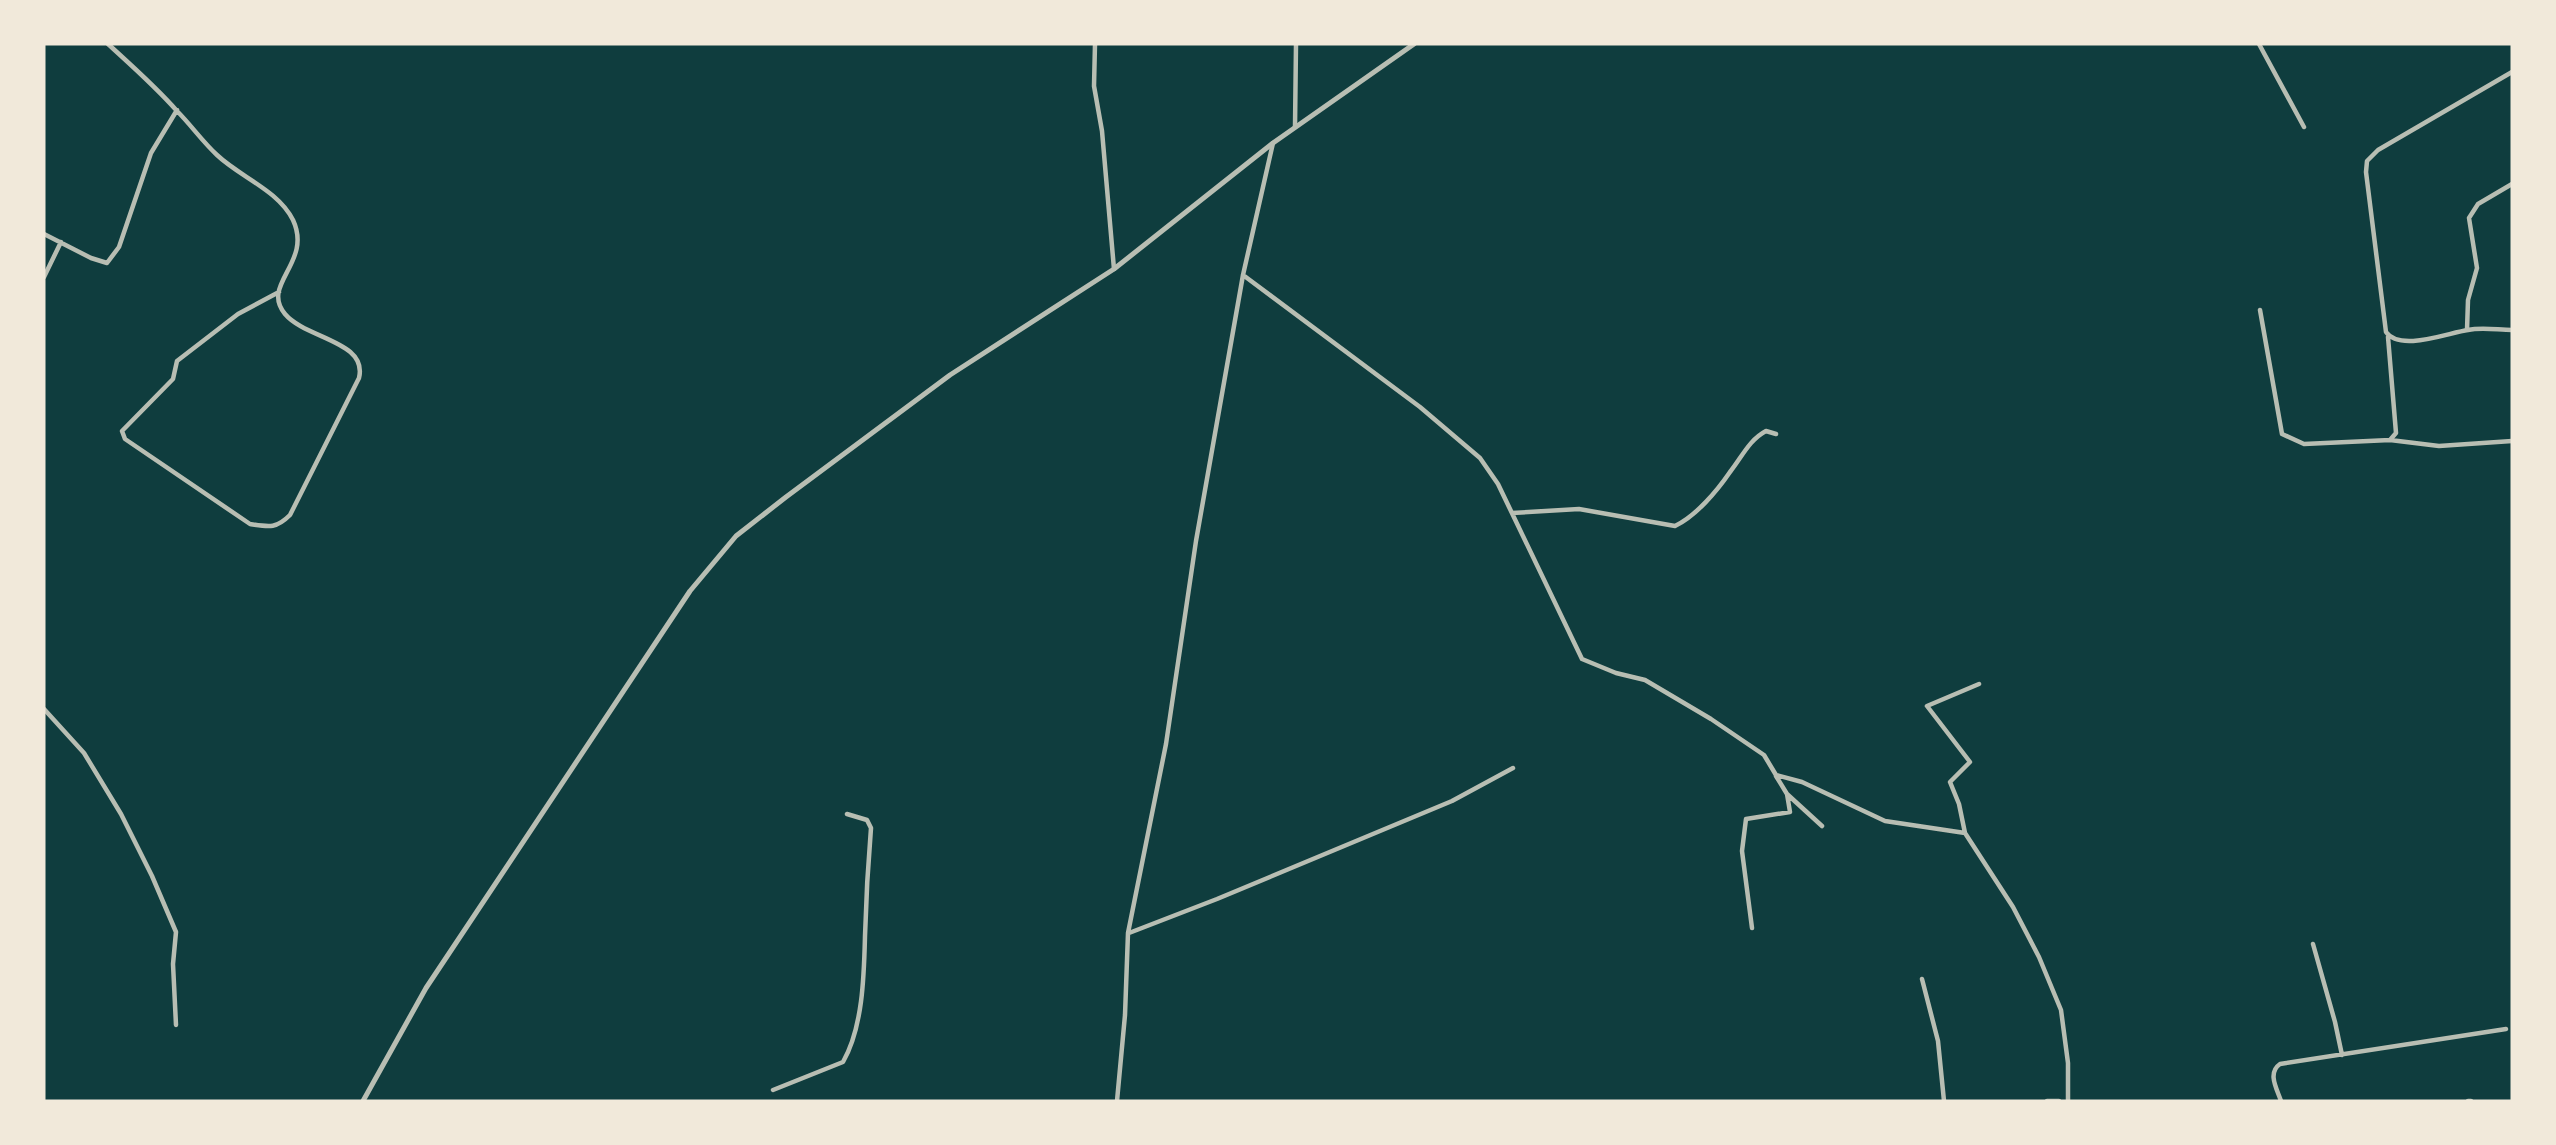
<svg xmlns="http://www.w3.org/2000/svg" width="2556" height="1145" viewBox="0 0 2556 1145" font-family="'Golos Text',sans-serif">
<rect width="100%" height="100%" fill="#0f3d3e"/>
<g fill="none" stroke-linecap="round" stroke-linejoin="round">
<path stroke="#b8beb3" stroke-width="4.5" d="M108 44C132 66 156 87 177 111 191 125 202 141 217 155 240 177 278 190 293 220 313 263 260 284 285 314 306 339 368 341 359 378L290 515C276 529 269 527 250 524L125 439 122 431 173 379 177 361 238 314 279 292
M1095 44 1094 86 1102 131 1114 269
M2259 44 2304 127
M2512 72 2378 150 2367 161 2366 172 2386 332C2400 352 2447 333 2468 330 2482 327 2498 330 2512 330
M1295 127 1296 44
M44 234 91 258 107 263 119 247 151 153 177 110
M1243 275 1420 407 1480 458 1498 484 1582 659 1616 673 1645 680 1711 719 1764 755 1776 775 1802 782 1885 821 1965 833 2013 907 2039 957 2061 1010 2068 1063V1101
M44 277 61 242
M2260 310 2282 434 2304 444 2390 440 2396 433 2388 337
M2467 330 2468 300 2477 268 2469 218 2478 204 2512 184
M2390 440 2439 446 2512 441
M1512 513 1579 509 1675 526C1696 516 1717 491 1730 472 1742 457 1749 440 1766 431L1776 434
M44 709 84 753 121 814 152 876 176 932 173 964 176 1025
M1776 776 1787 794 1822 826
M1965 833 1959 804 1950 782 1970 762 1927 706 1979 684
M1752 928 1742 851 1746 819 1790 812 1787 794
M1129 933 1217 899 1452 801 1513 768
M2313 944 2335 1022 2342 1055
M1922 979 1938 1041 1944 1101
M773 1090 843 1062C863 1027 864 975 865 936 866 900 868 864 871 828L867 820 847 814
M1117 1101 1125 1015 1128 933 1166 744 1196 541 1243 275 1273 143
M2047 1101H2059
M2281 1101C2277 1089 2267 1073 2280 1064L2506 1029
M2468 1101H2471"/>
<path stroke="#b8beb3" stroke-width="5" d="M363 1101 426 988 690 591 736 536 786 497 950 375 1114 269 1273 143 1414 44"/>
</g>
<rect width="2556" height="1145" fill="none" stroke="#f1e9da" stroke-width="91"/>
</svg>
